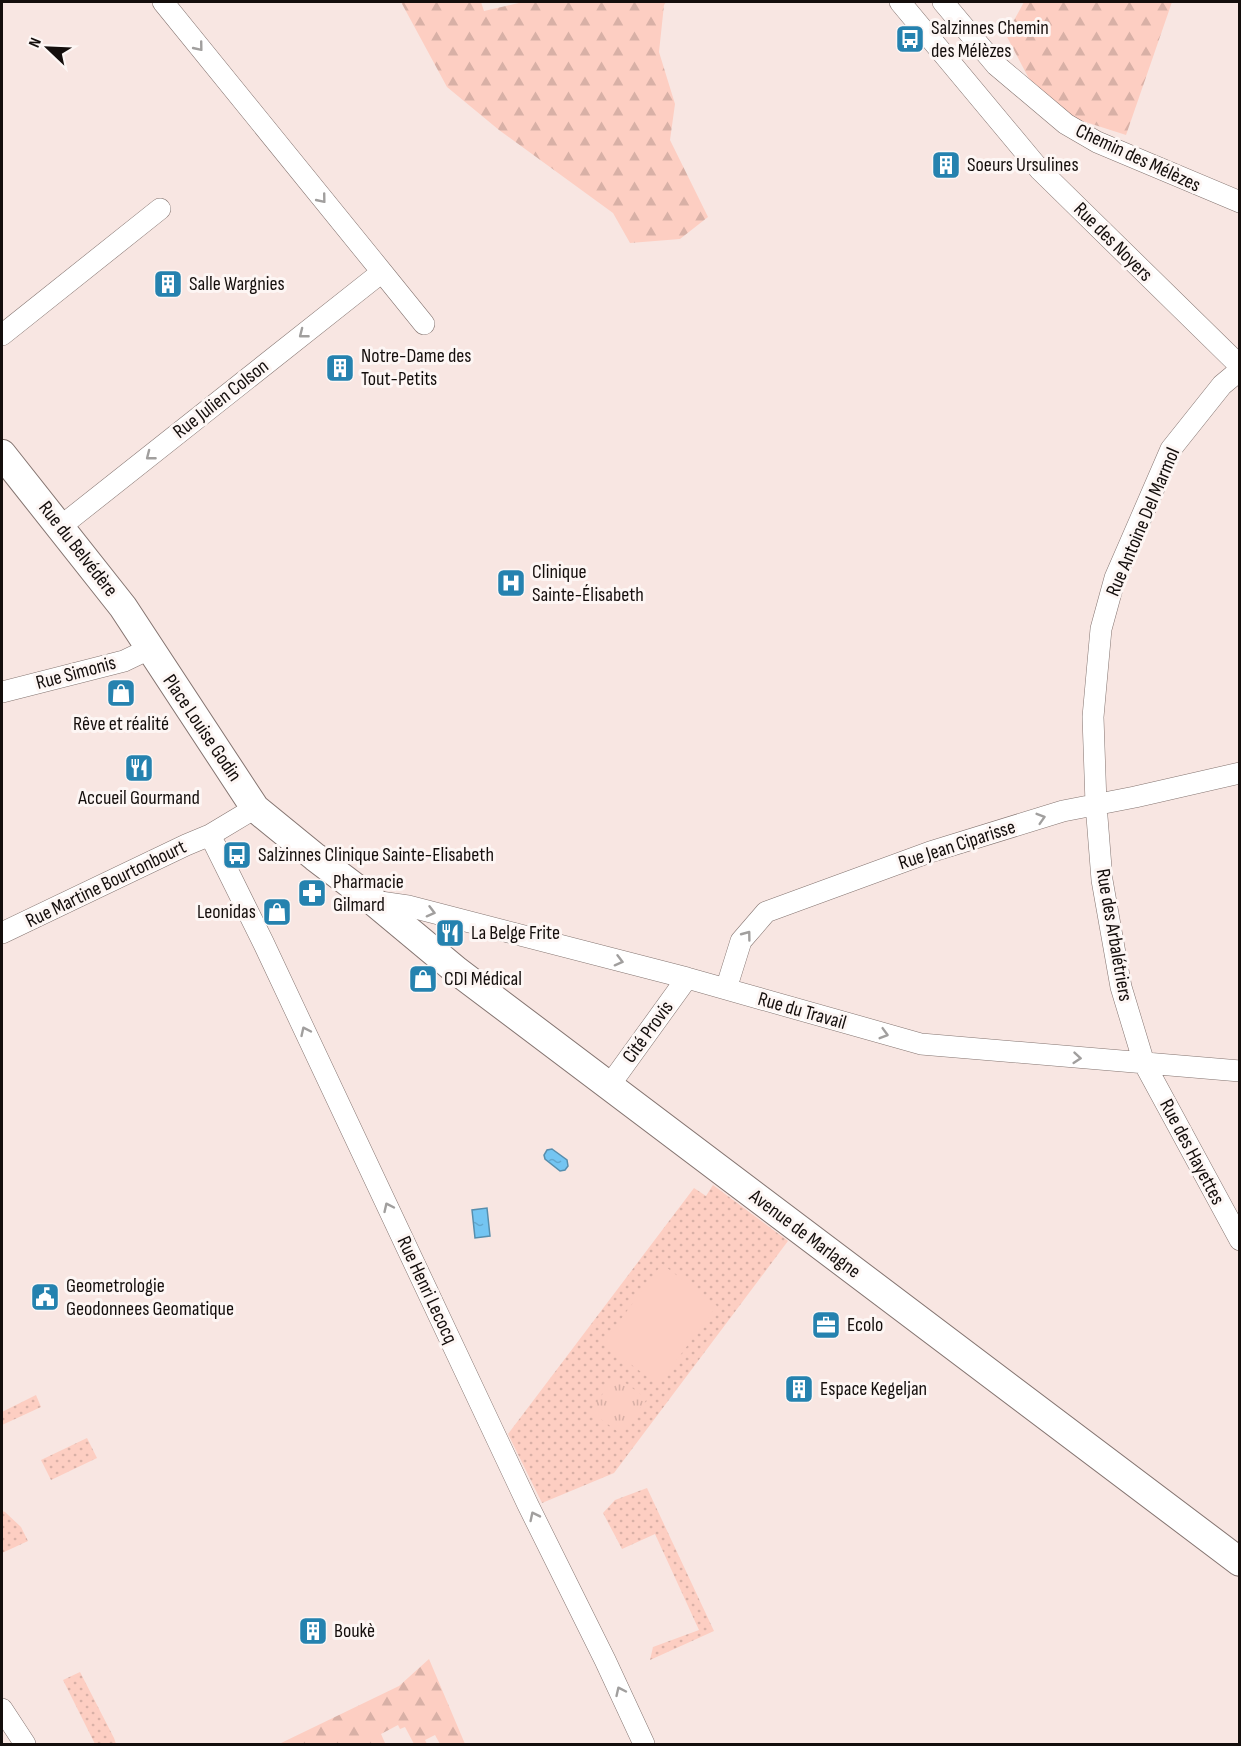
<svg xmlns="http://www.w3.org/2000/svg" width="1241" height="1746" viewBox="0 0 1241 1746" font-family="'Sofia Sans Condensed',sans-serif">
<defs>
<pattern id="grass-dots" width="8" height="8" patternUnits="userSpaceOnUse" patternTransform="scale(1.5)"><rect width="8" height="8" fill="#fdcec2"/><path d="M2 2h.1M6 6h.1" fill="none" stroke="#d8b0a6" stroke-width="1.8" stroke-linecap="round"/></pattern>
<pattern id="forest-firs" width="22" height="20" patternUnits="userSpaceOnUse" patternTransform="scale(1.5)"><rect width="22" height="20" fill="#fdcec2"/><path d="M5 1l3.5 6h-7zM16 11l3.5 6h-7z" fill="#d8b0a6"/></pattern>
<pattern id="park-tufts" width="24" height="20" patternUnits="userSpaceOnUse" patternTransform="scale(1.5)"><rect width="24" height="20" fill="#fdcec2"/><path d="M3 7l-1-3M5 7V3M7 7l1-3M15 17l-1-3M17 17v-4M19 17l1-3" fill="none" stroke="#d8b0a6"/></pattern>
<pattern id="water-ripples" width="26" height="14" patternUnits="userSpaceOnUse" patternTransform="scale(1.5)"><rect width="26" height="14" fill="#74c5f2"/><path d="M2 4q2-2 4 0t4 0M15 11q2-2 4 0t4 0" fill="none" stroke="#64a8ce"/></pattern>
</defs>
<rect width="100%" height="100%" fill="#f8e6e2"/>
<path fill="url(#grass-dots)" d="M713 1185 788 1241 614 1473 542 1503 508 1434 694 1188 706 1196Z
M36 1395 41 1407 2 1425V1412Z
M87 1438 97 1458 51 1480 41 1460Z
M647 1488 714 1631 650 1660 653 1647 699 1630 655 1534 622 1549 603 1513 615 1500Z
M2 1511 5 1512 21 1527 28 1541 2 1553Z
M80 1672 114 1738 116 1744H95L63 1680Z"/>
<path fill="url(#forest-firs)" d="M401 2H481L484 11 523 2H666L664 5 659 52 675 104 670 140 708 217 680 239 630 243 613 213 499 130 447 87Z
M1024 2H1172L1126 135 1045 109 1006 35Z
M429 1659 465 1744H440L435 1735 425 1740 427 1744H414L405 1727 400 1729 398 1725 381 1734 385 1743 382 1744H279L399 1686Z"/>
<path fill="url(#park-tufts)" d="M616 1376 647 1399 621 1434 590 1411Z"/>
<path fill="#fdcec2" d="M662 1264 717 1306 658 1385 603 1343Z"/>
<path fill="url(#water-ripples)" stroke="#578ead" stroke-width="1.5" d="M552 1149 567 1160 568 1166 565 1170 560 1171 545 1159 544 1155 547 1150Z
M487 1208 490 1236 475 1238 472 1210Z"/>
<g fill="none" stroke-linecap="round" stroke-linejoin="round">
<g stroke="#847470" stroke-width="22">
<path id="minor" d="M900 2 1040 170 1240 366
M943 2 996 65 1066 124 1097 142 1240 202
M382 272 424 324
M2 335 160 209
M1240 370 1222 385 1171 449 1115 578 1101 629 1093 717 1096 804 1102 880 1121 987 1144 1063 1240 1240
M60 527 382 272 163 2
M2 692 124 661 149 649
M210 835 263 942 528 1505 605 1660 644 1744
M373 901 408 906 687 978 921 1044 1240 1071
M2 933 186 845 210 835 255 808
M726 989 741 941 766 912 930 852 1063 811 1135 797 1240 773
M609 1086 687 978
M2 1709 25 1744"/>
</g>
<g stroke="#847470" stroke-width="30">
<path id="secondary" d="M2 454 123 607 255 808 315 857 373 901 457 971 1240 1562"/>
</g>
<use href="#minor" stroke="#fff" stroke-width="21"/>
<use href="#secondary" stroke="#fff" stroke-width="28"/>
</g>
<defs><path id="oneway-chevron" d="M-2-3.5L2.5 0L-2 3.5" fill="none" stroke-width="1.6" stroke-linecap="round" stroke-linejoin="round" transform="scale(1.5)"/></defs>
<g stroke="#a19f9e">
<use href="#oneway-chevron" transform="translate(199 47) rotate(51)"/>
<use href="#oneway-chevron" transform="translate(322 199) rotate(51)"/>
<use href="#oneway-chevron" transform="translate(303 334) rotate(142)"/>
<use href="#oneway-chevron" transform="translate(150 456) rotate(142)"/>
<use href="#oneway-chevron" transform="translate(1041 818) rotate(-17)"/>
<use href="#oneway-chevron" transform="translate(431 912) rotate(15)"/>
<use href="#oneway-chevron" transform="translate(747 935) rotate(-53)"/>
<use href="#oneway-chevron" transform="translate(619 961) rotate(15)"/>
<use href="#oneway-chevron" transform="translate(305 1031) rotate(-115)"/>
<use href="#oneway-chevron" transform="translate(884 1034) rotate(16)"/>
<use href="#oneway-chevron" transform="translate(1077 1058) rotate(5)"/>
<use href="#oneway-chevron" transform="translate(388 1207) rotate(-115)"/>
<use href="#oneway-chevron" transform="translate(534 1516) rotate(-116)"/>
<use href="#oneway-chevron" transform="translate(620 1691) rotate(-115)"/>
</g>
<defs>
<g id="bus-square" transform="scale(1.5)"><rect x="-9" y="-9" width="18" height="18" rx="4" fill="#2582af" stroke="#fdf6f4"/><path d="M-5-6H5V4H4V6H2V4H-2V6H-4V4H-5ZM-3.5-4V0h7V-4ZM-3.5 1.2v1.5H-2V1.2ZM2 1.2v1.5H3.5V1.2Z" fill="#fff"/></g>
<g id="building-square" transform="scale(1.5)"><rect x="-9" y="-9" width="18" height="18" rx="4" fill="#2582af" stroke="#fdf6f4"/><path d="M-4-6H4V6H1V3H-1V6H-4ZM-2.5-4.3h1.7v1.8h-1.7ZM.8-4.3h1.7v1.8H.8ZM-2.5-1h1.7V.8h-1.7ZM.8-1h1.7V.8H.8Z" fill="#fff"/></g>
<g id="hospital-square" transform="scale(1.5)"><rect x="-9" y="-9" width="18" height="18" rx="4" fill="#2582af" stroke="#fdf6f4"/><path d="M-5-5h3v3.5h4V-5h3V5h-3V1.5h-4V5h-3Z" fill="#fff"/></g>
<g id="shop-square" transform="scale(1.5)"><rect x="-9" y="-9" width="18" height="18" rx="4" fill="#2582af" stroke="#fdf6f4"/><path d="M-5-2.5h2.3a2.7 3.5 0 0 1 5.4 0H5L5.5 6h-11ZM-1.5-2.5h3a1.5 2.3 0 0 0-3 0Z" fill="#fff"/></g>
<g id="restaurant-square" transform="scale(1.5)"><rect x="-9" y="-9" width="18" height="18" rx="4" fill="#2582af" stroke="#fdf6f4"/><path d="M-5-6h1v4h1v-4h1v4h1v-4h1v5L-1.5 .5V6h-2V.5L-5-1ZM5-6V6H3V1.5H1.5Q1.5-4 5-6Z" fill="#fff"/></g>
<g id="pharmacy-square" transform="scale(1.5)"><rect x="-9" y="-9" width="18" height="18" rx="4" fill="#2582af" stroke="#fdf6f4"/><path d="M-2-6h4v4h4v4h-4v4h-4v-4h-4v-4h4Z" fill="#fff"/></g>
<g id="civic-square" transform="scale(1.5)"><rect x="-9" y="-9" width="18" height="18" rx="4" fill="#2582af" stroke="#fdf6f4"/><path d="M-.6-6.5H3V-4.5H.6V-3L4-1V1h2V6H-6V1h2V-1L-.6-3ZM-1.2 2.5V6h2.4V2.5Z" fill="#fff"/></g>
<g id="office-square" transform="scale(1.5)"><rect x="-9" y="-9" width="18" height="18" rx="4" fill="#2582af" stroke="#fdf6f4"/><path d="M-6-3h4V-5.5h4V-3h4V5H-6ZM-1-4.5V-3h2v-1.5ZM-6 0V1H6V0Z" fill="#fff"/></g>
</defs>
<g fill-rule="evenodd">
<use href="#bus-square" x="910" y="39"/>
<use href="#building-square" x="946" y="165"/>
<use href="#building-square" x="168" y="284"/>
<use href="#building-square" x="340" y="368"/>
<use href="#hospital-square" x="511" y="583"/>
<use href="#shop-square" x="121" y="693"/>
<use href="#restaurant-square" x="139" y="768"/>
<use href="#bus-square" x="237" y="855"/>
<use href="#pharmacy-square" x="312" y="893"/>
<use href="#shop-square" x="277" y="912"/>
<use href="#restaurant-square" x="450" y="933"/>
<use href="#shop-square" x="423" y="979"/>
<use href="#civic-square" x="45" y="1297"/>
<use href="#office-square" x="826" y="1325"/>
<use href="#building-square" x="799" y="1389"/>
<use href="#building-square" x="313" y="1631"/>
</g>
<g text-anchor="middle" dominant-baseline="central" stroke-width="6" stroke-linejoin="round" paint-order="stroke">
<g font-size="20" fill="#140e0c" stroke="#fdf6f4" text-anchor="start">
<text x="931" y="28">Salzinnes Chemin<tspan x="931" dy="23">des Mélèzes</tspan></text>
<text x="967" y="165">Soeurs Ursulines</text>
<text x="189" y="284">Salle Wargnies</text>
<text x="361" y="356">Notre-Dame des<tspan x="361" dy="23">Tout-Petits</tspan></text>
<text x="532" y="572">Clinique<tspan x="532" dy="23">Sainte-Élisabeth</tspan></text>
<text x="121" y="724" text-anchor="middle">Rêve et réalité</text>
<text x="139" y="798" text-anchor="middle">Accueil Gourmand</text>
<text x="258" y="855">Salzinnes Clinique Sainte-Elisabeth</text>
<text x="333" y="882">Pharmacie<tspan x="333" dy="23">Gilmard</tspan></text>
<text x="256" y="912" text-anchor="end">Leonidas</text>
<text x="471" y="933">La Belge Frite</text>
<text x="444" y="979">CDI Médical</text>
<text x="66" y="1286">Geometrologie<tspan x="66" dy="23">Geodonnees Geomatique</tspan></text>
<text x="847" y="1325">Ecolo</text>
<text x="820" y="1389">Espace Kegeljan</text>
<text x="334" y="1631">Boukè</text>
</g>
<g font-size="20" fill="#140e0c" stroke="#fdf6f4">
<text transform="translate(1138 158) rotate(25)">Chemin des Mélèzes</text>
<text transform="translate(1113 242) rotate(45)">Rue des Noyers</text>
<text transform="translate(221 399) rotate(-38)">Rue Julien Colson</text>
<text transform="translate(1143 522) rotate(-67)">Rue Antoine Del Marmol</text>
<text transform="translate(78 549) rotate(52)">Rue du Belvédère</text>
<text transform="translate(76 673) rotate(-15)">Rue Simonis</text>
<text transform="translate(202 728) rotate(56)">Place Louise Godin</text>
<text transform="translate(957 845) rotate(-18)">Rue Jean Ciparisse</text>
<text transform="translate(106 884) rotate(-26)">Rue Martine Bourtonbourt</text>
<text transform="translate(1114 935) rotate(80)">Rue des Arbalétriers</text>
<text transform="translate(802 1011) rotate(16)">Rue du Travail</text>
<text transform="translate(648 1032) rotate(-54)">Cité Provis</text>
<text transform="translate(1192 1152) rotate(62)">Rue des Hayettes</text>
<text transform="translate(805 1234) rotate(37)">Avenue de Marlagne</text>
<text transform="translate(427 1290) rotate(65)">Rue Henri Lecocq</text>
</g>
</g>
<rect width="1241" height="1746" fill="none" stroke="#140e0c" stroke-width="6"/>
<g transform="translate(48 48) rotate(293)" stroke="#fdf6f4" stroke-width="4.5" paint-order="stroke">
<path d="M0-4.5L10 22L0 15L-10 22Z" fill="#140e0c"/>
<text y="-9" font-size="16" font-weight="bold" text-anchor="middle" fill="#140e0c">N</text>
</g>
</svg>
